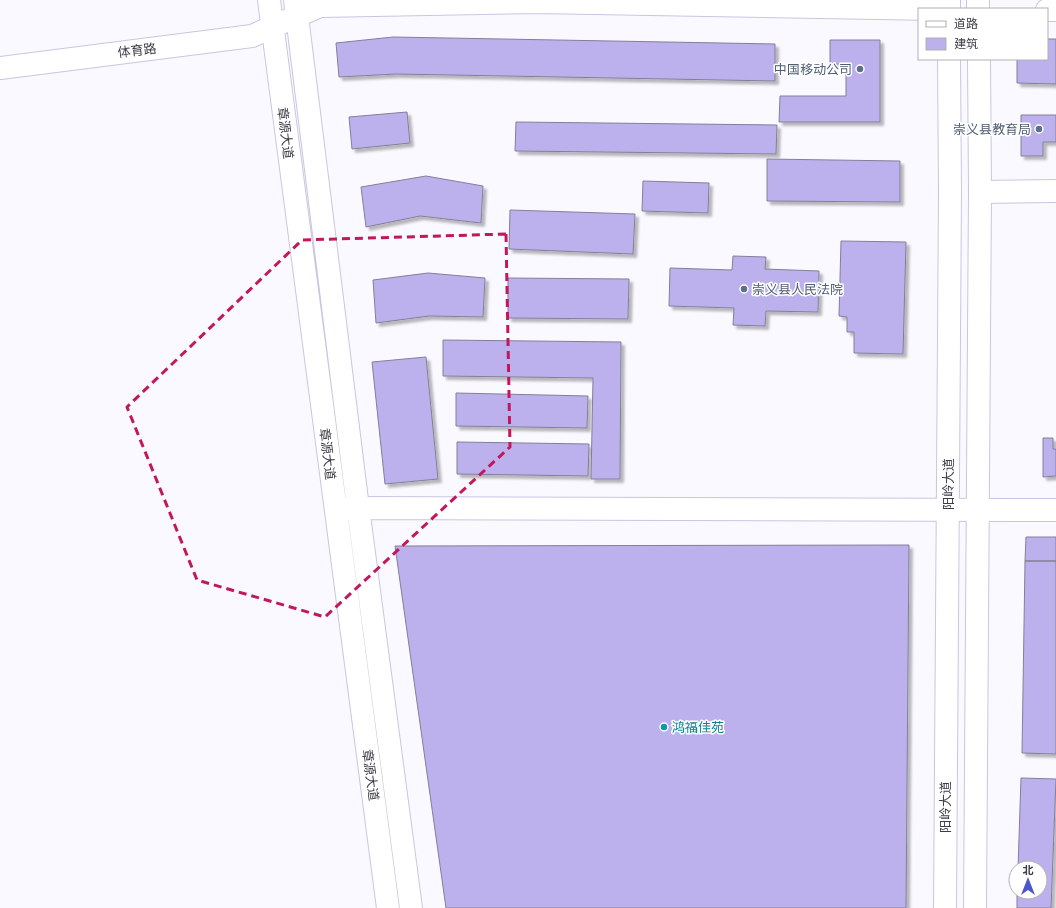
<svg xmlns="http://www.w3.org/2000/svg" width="1056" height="908" viewBox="0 0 1056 908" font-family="Cabin,'Noto Sans SC',sans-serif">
<defs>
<filter id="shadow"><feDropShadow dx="3.5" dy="3.5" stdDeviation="1" flood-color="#0004"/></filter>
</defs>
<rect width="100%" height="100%" fill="#faf9ff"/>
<path fill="#bcb1ed" stroke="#837e99" filter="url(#shadow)" d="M393 37 775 44V81L396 74 339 77 336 43Z
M1047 39H1056V84L1017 83V59H1047Z
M830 40H880V122H779L780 96H846V64H830Z
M407 112 410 143 352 149 349 117Z
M1021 115H1056V142H1043V156H1021Z
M516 122 777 125 776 154 515 151Z
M767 159 900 161V202L767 201Z
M426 176 483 186 481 223 420 216 366 227 361 187Z
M643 181 709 183 708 213 642 211Z
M510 210 635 214 633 254 509 249Z
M841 241 906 242 903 354 854 353V332H847V317L839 316Z
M733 256 766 257 765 269 819 271 818 312 766 311 765 326 733 325 734 308 669 306 670 268 732 270Z
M428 273 485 278 483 317 429 316 376 323 373 280Z
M508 278 629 279 628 319 508 318Z
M443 340 621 342 620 479H591L593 378 443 376Z
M426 357 438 479 385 484 372 362Z
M456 393 588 396 587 428 456 426Z
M1043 438H1053V449H1056V476L1043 477Z
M457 442 589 444 588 476 457 474Z
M1026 537H1056V561H1025Z
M909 545 906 908H446L395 546Z
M1025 561H1056V754L1022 753Z
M1021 778 1056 779 1051 908H1017V892H1040V868H1018Z"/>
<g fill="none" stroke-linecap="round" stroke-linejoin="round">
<g stroke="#cac5e2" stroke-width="24">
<path id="street" d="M980 192 1056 191"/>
</g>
<g stroke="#cac5e2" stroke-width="24">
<path id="secondary" d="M1047 10H1056
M0 68 252 36 320 6 536 2 935 9
M339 510 358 508 1056 510"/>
</g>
<g stroke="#cac5e2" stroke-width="24">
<path id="primary" d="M269 0 388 908
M295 0 358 508 411 908
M949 9V0
M978 9V0
M945 908 950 192 949 59
M975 908 980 192 979 59"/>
</g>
<use href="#street" stroke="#fff" stroke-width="22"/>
<use href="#secondary" stroke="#fff" stroke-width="22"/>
<use href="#primary" stroke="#fff" stroke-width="22"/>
</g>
<path fill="none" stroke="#c2185b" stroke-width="3" stroke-dasharray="8 5" stroke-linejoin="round" d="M506 234 510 447 325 617 197 580 127 407 302 240Z"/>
<g fill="#5c6f8a" stroke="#fff" stroke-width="1.5">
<circle cx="860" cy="69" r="4"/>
<circle cx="1039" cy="129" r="4"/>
<circle cx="744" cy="289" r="4"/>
</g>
<circle fill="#0f9aa8" stroke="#fff" stroke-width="1.5" cx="664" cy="727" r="4"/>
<g text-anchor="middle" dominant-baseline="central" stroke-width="3" stroke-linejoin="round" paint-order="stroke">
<g font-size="13" fill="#3d3b47" stroke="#fff">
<text transform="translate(137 50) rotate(-7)">体育路</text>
<text transform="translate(286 133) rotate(83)">章源大道</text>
<text transform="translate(328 454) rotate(83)">章源大道</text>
<text transform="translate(948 484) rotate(-90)">阳岭大道</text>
<text transform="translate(371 775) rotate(82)">章源大道</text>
<text transform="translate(945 807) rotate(-90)">阳岭大道</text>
</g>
<g font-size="13" fill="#4e5e75" stroke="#fff" text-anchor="end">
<text x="852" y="69">中国移动公司</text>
<text x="1031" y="129">崇义县教育局</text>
<text x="752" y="289" text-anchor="start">崇义县人民法院</text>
</g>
<g font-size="13" fill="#0d838f" stroke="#fff" text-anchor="start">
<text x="672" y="727">鸿福佳苑</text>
</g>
</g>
<rect x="918" y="8" width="130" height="52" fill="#ffffff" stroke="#b1b1b5"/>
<rect x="926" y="21" width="20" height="6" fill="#ffffff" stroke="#b1b1b5"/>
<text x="954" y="28" font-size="12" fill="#3d3b47">道路</text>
<rect x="926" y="38" width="20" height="12" fill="#bcb1ed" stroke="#b1b1b5"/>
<text x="954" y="48" font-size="12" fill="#3d3b47">建筑</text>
<g transform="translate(1028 880)"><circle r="19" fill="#ffffff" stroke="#b1b1b5"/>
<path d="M0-3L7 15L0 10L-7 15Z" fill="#4c56cc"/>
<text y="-6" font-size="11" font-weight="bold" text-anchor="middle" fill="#3d3b47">北</text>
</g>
</svg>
